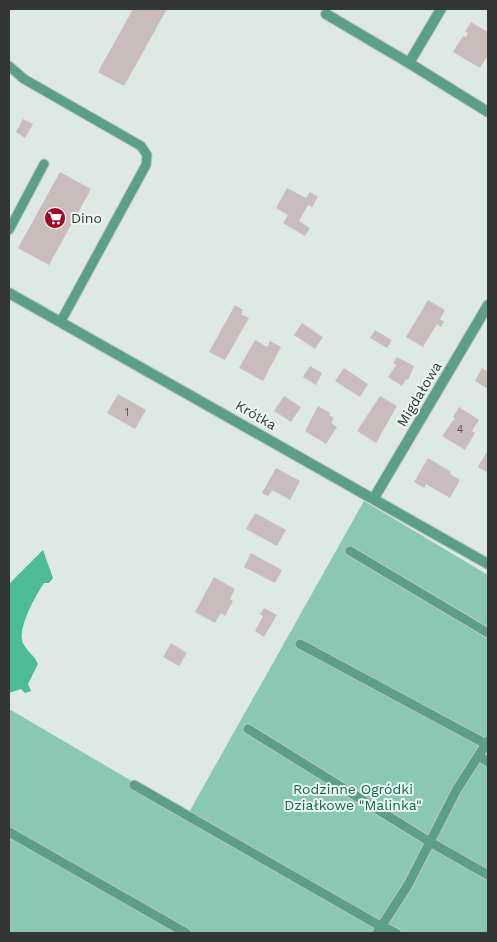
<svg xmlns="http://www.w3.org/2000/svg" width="497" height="942" viewBox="0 0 497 942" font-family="'Work Sans',sans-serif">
<rect width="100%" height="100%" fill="#dee9e4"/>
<path fill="#8ac8b1" d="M364 501 488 575V933H9V709L188 814Z"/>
<path fill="#4bbb98" d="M43 550 53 578 49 583H44C36 595 15 631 24 645 28 652 34 655 38 664L28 684 31 691 25 693 21 689 9 693V584Z"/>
<path fill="#c9bdbc" d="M133 9H167L124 86 98 72Z
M471 22 488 32V55L480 68 453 52 463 36 466 37 468 33 465 32Z
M23 119 33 124 25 138 16 132Z
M60 172 91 189 49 265 18 248Z
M287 188 306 198 310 192 318 197 312 207 308 205 299 221 310 228 305 236 283 223 288 215 276 208Z
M428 300 445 310 440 319 444 322 441 327 437 324 423 347 406 337Z
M235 305 243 310 241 314 249 318 225 360 209 352Z
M302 323 323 337 315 349 294 335Z
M375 330 392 340 387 348 370 338Z
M255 340 267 347 270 341 281 347 263 381 239 368Z
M397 357 414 366 408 380 406 379 402 386 388 377 396 365 393 363Z
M310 366 322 373 316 385 303 377Z
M344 368 368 384 360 397 335 381Z
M482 368 488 372V389L475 381Z
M118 394 146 410 135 429 107 413Z
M284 396 301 407 291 422 274 411Z
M380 396 397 406 376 443 357 431Z
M318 406 330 413 329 415 334 418 331 423 337 427 326 444 305 431Z
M459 407 479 420 472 431 475 433 465 450 442 436 455 418 453 417Z
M488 450V473L478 467Z
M428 458 451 472 450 474 460 480 450 498 426 484 424 488 414 482Z
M276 468 300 481 290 500 272 490 268 496 262 493Z
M255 513 286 530 277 546 246 529Z
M251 553 282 570 275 583 244 567Z
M214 577 235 589 230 599 233 601 225 616 221 613 215 623 195 612Z
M264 608 277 615 264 637 255 631 263 616 260 614Z
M171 643 187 653 179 666 163 657Z"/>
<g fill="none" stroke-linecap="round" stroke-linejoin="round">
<g stroke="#bcc5c1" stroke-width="11">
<path id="service" d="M9 66 24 79 141 146 147 155 146 165 61 321
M9 230 44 164
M350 551 488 633
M300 644 486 744
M248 729 430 842 488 875
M481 752 479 756 488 762
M134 785 375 923 396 933
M9 832 186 933
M377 933 408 885 457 789 488 741"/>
</g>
<g stroke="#bcc5c1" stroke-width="12">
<path id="minor" d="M441 9 409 63 488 112
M326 14 409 63
M9 293 488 564
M374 498 488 305"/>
</g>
<use href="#service" stroke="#5b9f87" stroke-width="9"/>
<use href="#minor" stroke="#5b9f87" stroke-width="10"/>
</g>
<defs>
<g id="supermarket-disc" transform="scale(1.125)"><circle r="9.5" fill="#a30627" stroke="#ebf6f2"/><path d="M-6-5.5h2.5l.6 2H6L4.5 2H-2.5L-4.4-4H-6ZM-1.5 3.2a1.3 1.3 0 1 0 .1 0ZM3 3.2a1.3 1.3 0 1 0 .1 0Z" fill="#fff"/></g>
</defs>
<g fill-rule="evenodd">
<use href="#supermarket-disc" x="55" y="218"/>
</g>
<g text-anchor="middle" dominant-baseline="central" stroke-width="4" stroke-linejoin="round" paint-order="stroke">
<g font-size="11" fill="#585856">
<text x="127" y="412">1</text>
<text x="460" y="429">4</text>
</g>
<g font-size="14" fill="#323634" stroke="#ebf6f2" text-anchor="start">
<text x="71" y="218">Dino</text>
</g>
<g font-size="14" fill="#323634" stroke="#ebf6f2">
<text transform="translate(419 394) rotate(-59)">Migdałowa</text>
<text transform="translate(256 415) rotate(30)">Krótka</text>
</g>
<g font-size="14" fill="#0f6750" stroke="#ebf6f2">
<text x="353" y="789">Rodzinne Ogródki<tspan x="353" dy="16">Działkowe "Malinka"</tspan></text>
</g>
</g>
<rect width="497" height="942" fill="none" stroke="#323634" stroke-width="20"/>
</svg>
